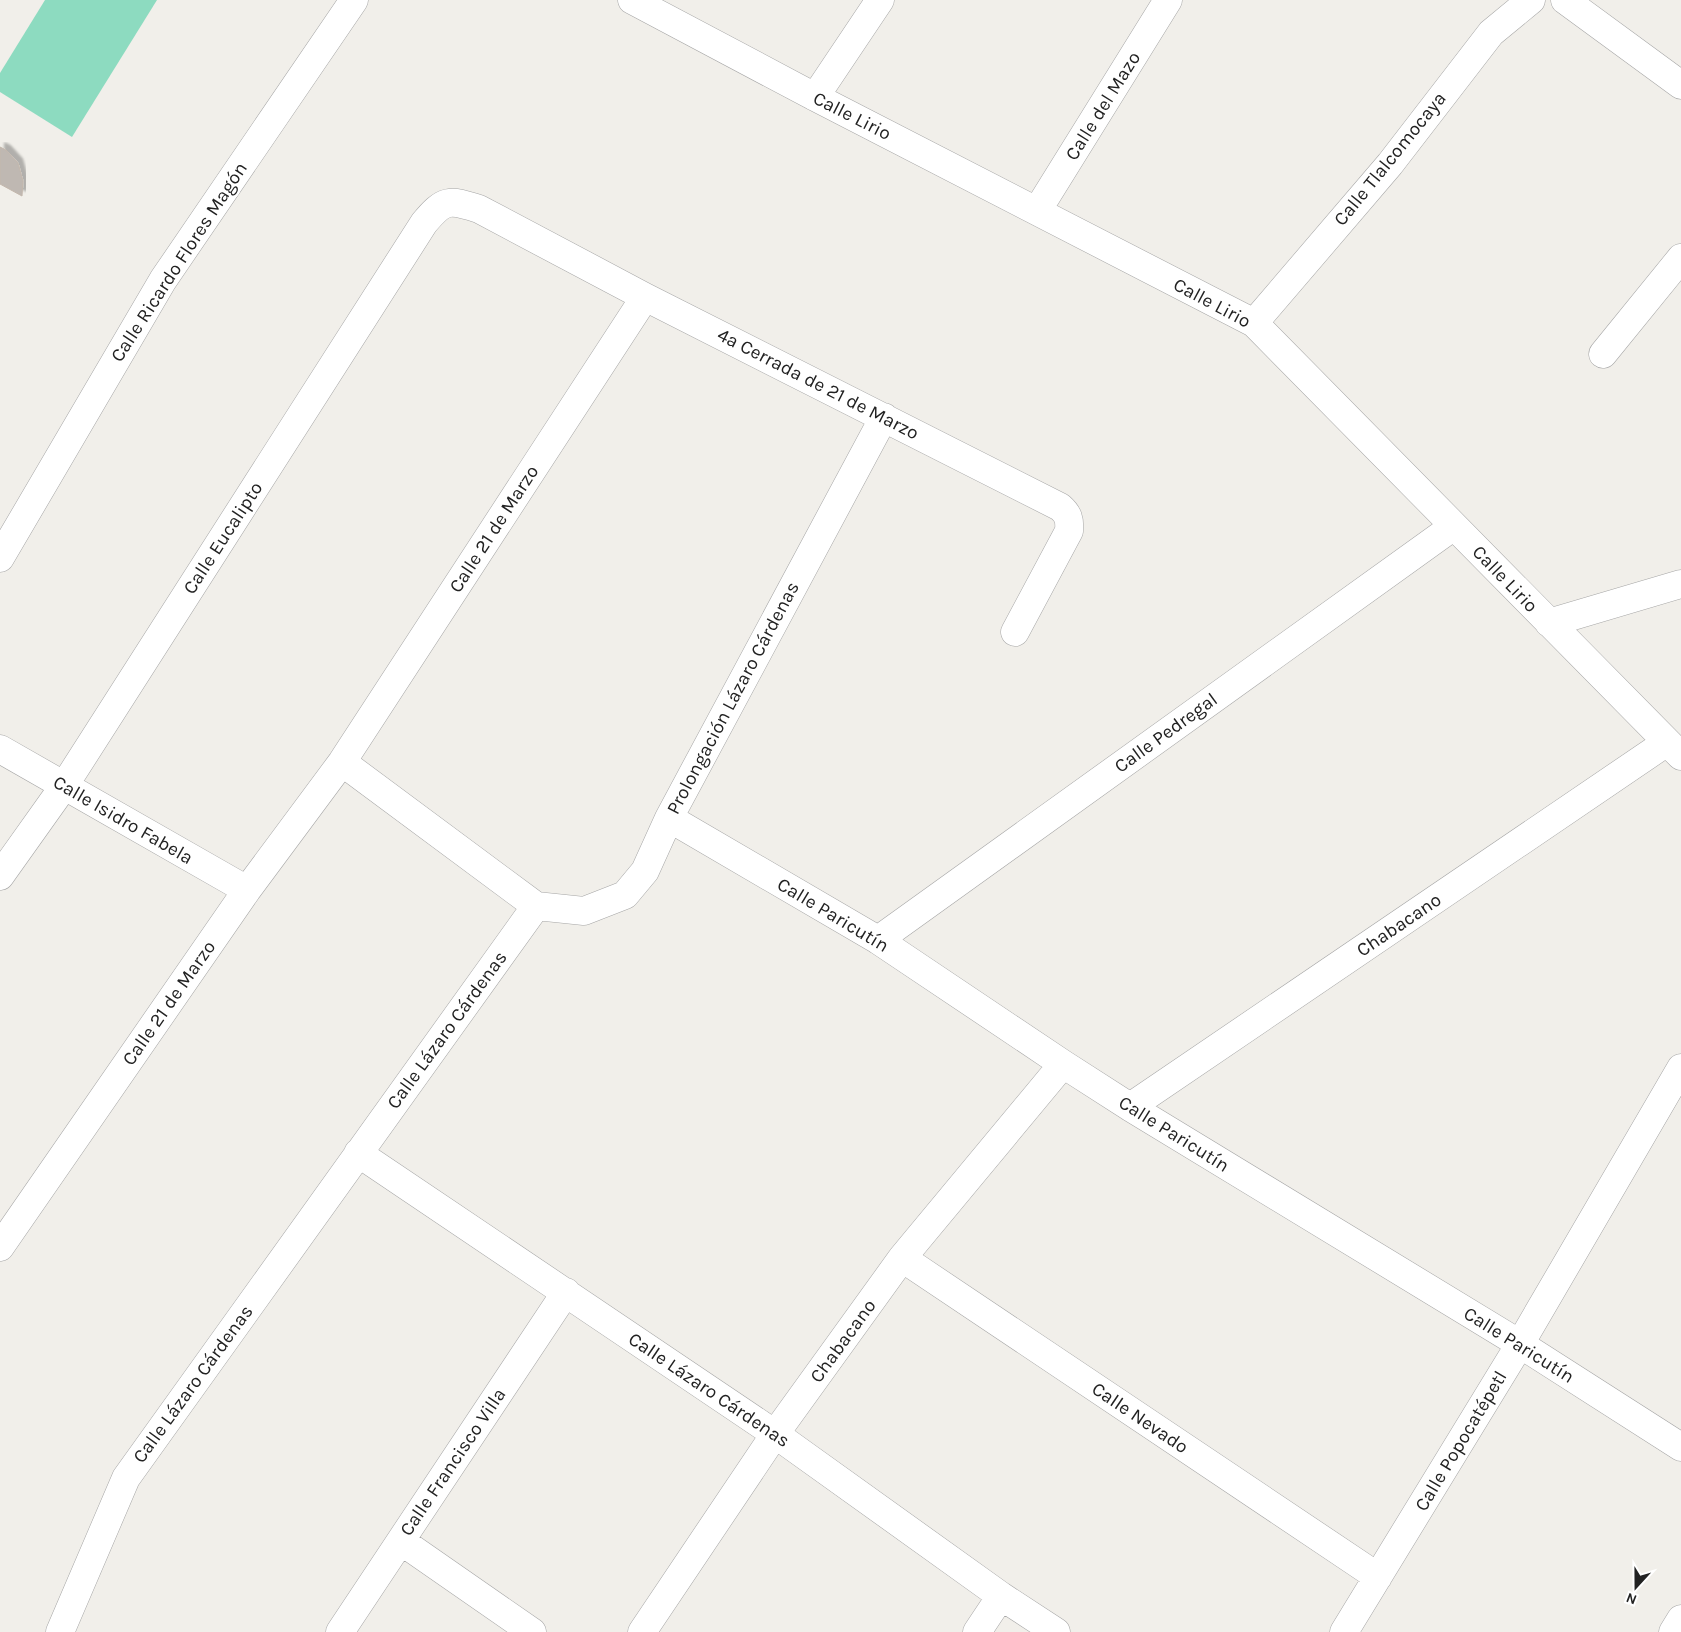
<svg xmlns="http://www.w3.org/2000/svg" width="1681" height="1632" viewBox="0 0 1681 1632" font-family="Karla,sans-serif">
<defs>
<filter id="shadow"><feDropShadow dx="4.5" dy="-4.5" stdDeviation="1" flood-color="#0004"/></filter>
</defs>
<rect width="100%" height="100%" fill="#f1efea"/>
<path fill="#8ddbc0" d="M45 0H157L72 137 0 92V73Z"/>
<path fill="#bfb8b2" stroke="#c3b7ac" filter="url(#shadow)" d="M0 147 6 150 18 163 23 181 22 196 0 184Z"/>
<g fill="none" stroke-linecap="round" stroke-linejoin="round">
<g stroke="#a6a6a6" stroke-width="29">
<path id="minor" d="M632 0 815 97 1254 323 1681 756
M1565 0 1681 85
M815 97 880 0
M1037 211 1168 0
M1254 323 1390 164 1491 33 1531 0
M1603 354 1681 258
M1549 623 1681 584
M0 749 247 890
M342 762 536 906 584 911 625 895 645 871 669 818 884 417
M669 818 878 940 1063 1064 1130 1107 1520 1344 1681 1447
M0 876 64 786 424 223C444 199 449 199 479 209L645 297 1060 507C1068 514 1070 519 1069 531L1015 632
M878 940 1454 526
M1130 1107 1667 742
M358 1153 775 1434 1001 1596 1056 1632
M0 1247 247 890 342 762 645 297
M902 1258 1378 1577
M401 1541 532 1632
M60 1632 126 1478 536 906
M340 1632 566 1292
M642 1632 775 1434 902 1258 1063 1064
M977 1632 1001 1596
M1344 1632 1520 1344 1681 1068
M1673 1632 1681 1619"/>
</g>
<g stroke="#a6a6a6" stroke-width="29">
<path id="tertiary" d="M0 558 163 280 354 0"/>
</g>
<use href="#minor" stroke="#fff" stroke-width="28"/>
<use href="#tertiary" stroke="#fff" stroke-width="28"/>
</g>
<g text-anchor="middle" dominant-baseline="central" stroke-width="4.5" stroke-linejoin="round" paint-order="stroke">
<g font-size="19" fill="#222" stroke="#fff">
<text transform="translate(1103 106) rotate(-58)">Calle del Mazo</text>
<text transform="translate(852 116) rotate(27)">Calle Lirio</text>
<text transform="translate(1390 159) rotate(-51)">Calle Tlalcomocaya</text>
<text transform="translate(179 262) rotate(-57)">Calle Ricardo Flores Magón</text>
<text transform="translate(1212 303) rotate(28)">Calle Lirio</text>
<text transform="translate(818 384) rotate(27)">4ª Cerrada de 21 de Marzo</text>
<text transform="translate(494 529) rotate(-57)">Calle 21 de Marzo</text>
<text transform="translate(223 538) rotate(-57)">Calle Eucalipto</text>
<text transform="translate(1505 579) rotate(46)">Calle Lirio</text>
<text transform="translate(733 698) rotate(-62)">Prolongación Lázaro Cárdenas</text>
<text transform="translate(1166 733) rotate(-36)">Calle Pedregal</text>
<text transform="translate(123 820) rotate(30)">Calle Isidro Fabela</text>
<text transform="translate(833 915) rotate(31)">Calle Paricutín</text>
<text transform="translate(1399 925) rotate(-34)">Chabacano</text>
<text transform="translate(169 1003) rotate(-55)">Calle 21 de Marzo</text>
<text transform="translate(447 1030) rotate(-54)">Calle Lázaro Cárdenas</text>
<text transform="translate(1174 1134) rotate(32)">Calle Paricutín</text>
<text transform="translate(843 1341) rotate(-54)">Chabacano</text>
<text transform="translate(1519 1345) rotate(32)">Calle Paricutín</text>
<text transform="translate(193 1384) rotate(-54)">Calle Lázaro Cárdenas</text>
<text transform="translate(709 1390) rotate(34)">Calle Lázaro Cárdenas</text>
<text transform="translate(1140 1418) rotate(34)">Calle Nevado</text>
<text transform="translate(1461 1441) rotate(-59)">Calle Popocatépetl</text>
<text transform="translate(453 1462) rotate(-56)">Calle Francisco Villa</text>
</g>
</g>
<g transform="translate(1636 1587) rotate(201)" stroke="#ffffff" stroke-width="4" paint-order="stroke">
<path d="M0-4L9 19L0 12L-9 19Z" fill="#222222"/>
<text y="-8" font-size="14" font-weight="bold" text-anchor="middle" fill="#222222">N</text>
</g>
</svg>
